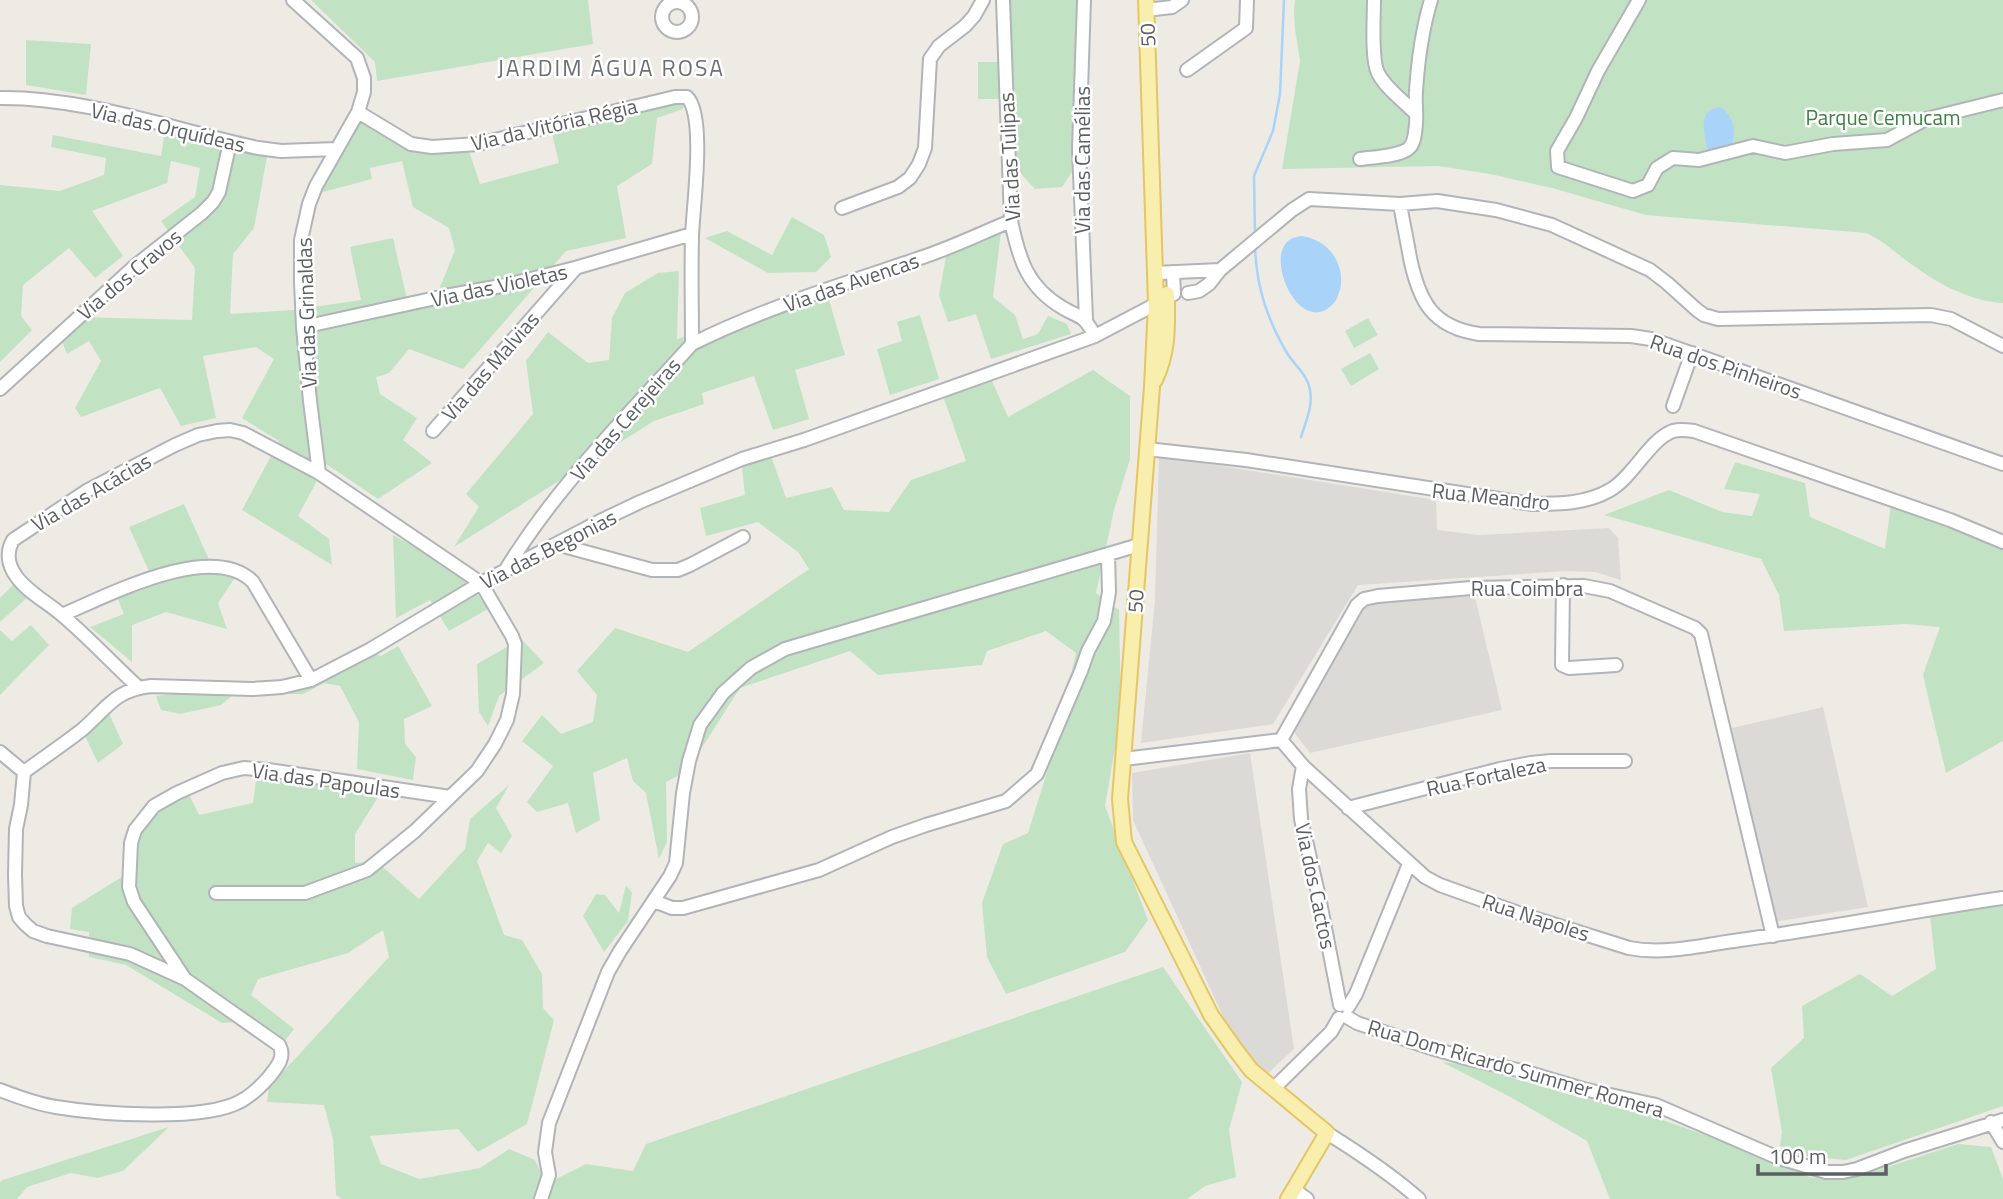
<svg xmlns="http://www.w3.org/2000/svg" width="2003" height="1199" viewBox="0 0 2003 1199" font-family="'Titillium Web',sans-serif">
<rect width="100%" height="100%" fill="#edebe4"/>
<path fill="#dcdad6" d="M1159 456 1436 500 1437 530 1479 535 1609 528 1618 538 1621 580 1595 572 1565 571 1358 585 1273 724 1141 743 1155 600Z
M1473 589 1502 710 1310 753 1290 727 1365 599Z
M1823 707 1868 907 1774 922 1732 728Z
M1250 753 1294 1049 1264 1077 1239 1051 1133 820 1132 773Z"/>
<path fill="#c2e3c3" d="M311 0H588L593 44 377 81 375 62Z
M1008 0H1091L1088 81 1072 172 1062 187 1035 189 1013 165Z
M1295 0H2003V303C1968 301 1935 282 1907 261 1893 251 1882 240 1866 233L1646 215 1552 188 1490 174 1438 166 1282 169 1300 61 1295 29 1294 11Z
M26 40 91 44 86 95 26 85Z
M978 62H1001V99H978Z
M683 96V109L657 118 652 164 617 186 626 238 566 251 463 369 409 349 389 373 376 377 380 394 417 418 403 440 432 463 378 499 326 464 298 516 329 539 332 565 242 510 279 441 242 418 274 359 256 347 203 356 216 418 181 426 160 388 81 417 75 408 101 361 89 341 67 354 62 341 76 317 192 320 195 268 161 221 195 197 200 168 171 161 167 183 92 211 123 256 95 278 69 248 23 285 21 316 32 330 0 362V185L60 191 104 175 106 158 51 147 53 135 161 156 165 130 268 151 254 228 233 254 230 314 293 310 361 300 350 247 393 238 409 308 434 302 455 250 449 228 413 207 402 161 370 168 372 179 319 193 358 118 410 148H468L480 184 559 163 551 129Z
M792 217 824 235 831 257 816 272 768 273 705 238 727 231 772 255Z
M1001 232 993 297 1015 315 1023 339 1038 334 1048 316 1067 324 1071 334 991 359 976 314 948 322 939 295 946 256Z
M679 271 677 339 827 293 845 355 795 370 809 419 773 430 754 376 702 393 704 404 654 421 454 547 479 507 466 494 533 414 526 361 548 332 588 363 609 360 612 318 625 293 658 273Z
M920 315 939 379 890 395 877 349 902 341 897 322Z
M1368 318 1378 335 1354 348 1345 331Z
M1370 353 1379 369 1351 386 1341 369Z
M1093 370 1130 396V459L1114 510 1096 593 1119 610 1121 713 1105 806 1148 920 1125 952 1006 994 987 957 982 903 1003 844 1028 833 1054 750 1076 653 1046 631 987 651 982 665 878 675 850 651 740 688 687 771 666 782 667 842 659 859 646 793 633 781 627 758 593 773 600 820 576 833 568 803 537 812 527 802 553 766 522 741 542 715 561 734 593 722 597 695 577 671 615 628 688 652 809 569 798 552 758 522 706 536 700 508 745 495 742 467 771 456 786 498 832 487 844 510 889 512 911 480 966 461 943 396 992 381 1008 417Z
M1735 462 1805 483 1810 517 1885 549 1891 504 2003 549V741L1946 773 1923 675 1940 627 1907 624 1784 631 1779 595 1761 559 1604 515 1669 490 1722 512 1752 516 1760 494 1724 489Z
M184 504 211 564 240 570 218 603 227 629 166 612 132 625V662L90 627 124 614 115 592 152 578 129 527Z
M393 535 463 574 488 609 449 631 430 600 396 618Z
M17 581 30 595 0 622V598Z
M31 625 49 645 0 695V630L12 641Z
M521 639 544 663 499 696 488 726 479 712 477 664Z
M398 646 432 706 404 719 405 744 416 757 413 780 357 769 359 722 340 686 324 683 303 694H234L221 705 180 714 161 710 156 696 214 689 311 683 369 651 381 656Z
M106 707 123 744 98 763 83 732Z
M258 766 383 789 355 834V863L376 861 419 899 465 849 470 819 509 785 496 808 512 836 501 853 488 843 477 861 504 935 522 940 542 974 543 1008 554 1020 527 1124 478 1152 458 1129 370 1136 381 1164 419 1179 480 1168 509 1149 535 1160 546 1184 586 1164 633 1171 646 1144 1163 967 1242 1082 1229 1130 1236 1177 1205 1186 1187 1199H342L336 1195 333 1139 324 1105 267 1102 269 1087 389 957 383 930 348 953 258 979 251 995 294 1029 279 1048 240 1022 222 1023 126 965 89 957V932L70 929 72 908 128 873 130 833 186 788 199 815 253 803Z
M626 885 632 893 628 921 604 952 583 916 596 894 605 895 619 913Z
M2003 904V1106L1846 1160 1804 1156 1780 1146 1782 1132 1771 1068 1804 1038 1802 1006 1860 974 1892 996 1936 969 1930 915Z
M1442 1062 1469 1065 1581 1098 1634 1106 1654 1117 1705 1135 1810 1177 1831 1180 1866 1174 1958 1144 1991 1147 2003 1179V1199H1610L1587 1141 1514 1099Z
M169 1127 123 1171 97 1178 71 1173 27 1187 17 1199H0V1182L3 1180Z"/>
<path fill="#a9d3f8" d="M1720 107C1735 116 1738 135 1729 150L1715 154 1707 149C1705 133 1696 110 1720 107Z
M1301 236C1328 239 1346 264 1340 290 1338 295 1337 300 1333 304 1300 339 1262 255 1291 239 1294 237 1298 237 1301 236Z"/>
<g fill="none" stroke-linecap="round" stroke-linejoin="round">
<path stroke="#a9d3f8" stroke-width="2.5" d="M1255 235 1254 176 1273 131 1280 94 1284 0
M1255 245C1256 286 1267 319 1287 353 1295 366 1308 375 1310 390 1313 406 1306 421 1301 437"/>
<g stroke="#b1b4b8" stroke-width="16">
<path id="minor" d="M1003 0 1011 221C1019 259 1027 287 1063 308 1082 319 1083 314 1095 336
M1084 0 1079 149 1086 319
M1374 0C1374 17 1371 59 1378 73 1386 89 1404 101 1416 114
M1639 0 1598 71 1576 118 1557 151 1558 167 1633 191 1648 185 1657 168 1673 158 1699 160 1753 146 1785 153 1833 144 1887 140 1926 119 2003 100
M662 17a15 15 0 1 1 30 0a15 15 0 1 1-30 0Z
M1146 10 1172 7 1182 0
M1187 70 1246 28 1247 0
M0 98C85 97 175 130 258 148L281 151 336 149
M358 112 411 144 432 147 478 144 675 97H687C706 116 693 207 692 236 691 272 692 308 692 344 627 416 556 487 505 571
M1360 159C1374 157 1396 157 1408 149 1415 144 1415 132 1416 124 1417 113 1415 102 1416 91 1418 60 1422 30 1431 0
M1400 204C1403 222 1407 240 1410 258 1419 301 1432 327 1479 334L1631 336 1651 339 2003 464
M842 208 898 187 910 178 919 164 925 148 930 59 939 46 965 26 974 16 983 0
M1173 272 1174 294
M1155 273 1220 270
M1188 293 1199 291 1209 284 1220 270 1292 210 1309 199 1400 204 1437 201 1496 210 1552 225 1650 270 1667 283 1697 310 1704 315 1718 319 1931 315 1951 319 2003 346
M303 327 445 296 507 285 575 268 692 234
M692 344C764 308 841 285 917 259 949 249 979 234 1011 221
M0 389 135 266 202 213 213 202 219 192 230 142
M1673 406 1692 353
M433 431 575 269
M1147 449 1246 460 1532 504C1559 504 1586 504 1610 490 1633 477 1650 439 1673 431 1680 429 1687 430 1694 431L1950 520 2003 542
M556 544 652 570H678L690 565 743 537
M1563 585 1562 665 1569 668 1616 665
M62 615C107 596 212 540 253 582L311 680
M138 687C112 663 88 637 62 615 47 602 27 592 16 576 8 565 6 552 13 540L88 490 175 445 198 435 217 431 230 430 243 433 319 473
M1281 740 1357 605 1364 599 1378 596 1471 588 1584 586 1610 591 1695 628 1701 634 1773 936
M1281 740 1303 766 1425 877 1440 885 1524 915 1629 948C1665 955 1703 945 1740 940 1828 928 1915 911 2003 898
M0 752 24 772
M1124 759 1281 740
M1303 766 1299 789 1301 819 1319 897 1340 1005
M24 772C43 758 64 744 83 729 108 707 115 690 151 686L252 689 282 687 311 680 371 649 481 583 600 521 640 502 742 459 804 440 1095 336 1156 304
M1348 808 1500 769 1531 763 1551 761H1625
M216 893H305L367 870 415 831 477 771 495 744 507 720 513 694 515 644 512 636 481 583 319 473 310 401 303 327 301 282V240L309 204 316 186 358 112 364 92V78L357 58 293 0
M654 901 672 908H683L819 870 892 837 926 825 1006 801 1037 774 1081 671 1088 651 1104 621 1109 592 1108 554
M185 979 134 902 129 887 131 843 135 830 154 806 177 793 222 773 244 768 268 770 450 797
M1348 1007 1356 994 1409 864
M1347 1017 1357 1023 1428 1047 1469 1059 1526 1072 1583 1089 1656 1105 1776 1157 1826 1172H1843L1857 1169 1904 1151 2003 1120
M1274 1088 1331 1032 1339 1018
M0 1090C18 1097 37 1104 56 1107 98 1114 204 1122 241 1101 250 1096 262 1085 269 1077 277 1067 286 1057 279 1045L185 979 130 954 47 936 33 931 25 924 19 917 16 906 15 875 16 829 21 805 24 772
M1991 1122 2003 1142
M1327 1133C1359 1153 1391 1174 1419 1199
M1293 1189 1307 1199
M541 1199 549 1175 545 1152 549 1123 608 972 620 951 670 876 676 863 683 793 689 761 700 725 723 693 751 668 785 649 1139 545"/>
</g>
<g stroke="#e5c564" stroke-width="18">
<path id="major" d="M1146 0 1156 304 1152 387 1120 799 1124 842 1211 1015 1235 1049 1251 1070 1327 1133 1288 1199
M1155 380C1169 350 1167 326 1167 294"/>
</g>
<use href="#minor" stroke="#fff" stroke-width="12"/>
<use href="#major" stroke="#f8eead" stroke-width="14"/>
</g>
<g text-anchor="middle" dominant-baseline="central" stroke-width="5" stroke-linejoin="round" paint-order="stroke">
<g font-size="21" fill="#5c5f63" stroke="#fff">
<text transform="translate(1147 35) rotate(-92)">50</text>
<text transform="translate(554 124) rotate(-13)">Via da Vitória Régia</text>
<text transform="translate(168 127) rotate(13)">Via das Orquídeas</text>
<text transform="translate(1009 157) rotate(-93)">Via das Tulipas</text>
<text transform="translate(1082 160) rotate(-90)">Via das Camélias</text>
<text transform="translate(129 274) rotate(-40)">Via dos Cravos</text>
<text transform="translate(851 282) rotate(-19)">Via das Avencas</text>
<text transform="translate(499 285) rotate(-12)">Via das Violetas</text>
<text transform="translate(306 313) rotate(-92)">Via das Grinaldas</text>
<text transform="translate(490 366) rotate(-49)">Via das Malvias</text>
<text transform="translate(1726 366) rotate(19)">Rua dos Pinheiros</text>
<text transform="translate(625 419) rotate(-49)">Via das Cerejeiras</text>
<text transform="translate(91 492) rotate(-30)">Via das Acácias</text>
<text transform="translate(1491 496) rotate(6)">Rua Meandro</text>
<text transform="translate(548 549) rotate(-27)">Via das Begonias</text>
<text x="1527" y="588">Rua Coimbra</text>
<text transform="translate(1135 601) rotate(-86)">50</text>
<text transform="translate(1486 776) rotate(-12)">Rua Fortaleza</text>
<text transform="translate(326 780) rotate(8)">Via das Papoulas</text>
<text transform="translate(1316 886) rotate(78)">Via dos Cactos</text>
<text transform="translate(1536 917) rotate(18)">Rua Napoles</text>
<text transform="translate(1516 1068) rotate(16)">Rua Dom Ricardo Summer Romera</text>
</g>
<g font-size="21" fill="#3c8141" stroke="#fff">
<text x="1883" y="117">Parque Cemucam</text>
</g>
<g font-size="23" letter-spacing="2" fill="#6d7175" stroke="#fff">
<text x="611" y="67">JARDIM ÁGUA ROSA</text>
</g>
</g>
<path d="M1758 1164v10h128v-10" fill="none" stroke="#5c5f63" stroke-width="3.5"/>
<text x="1769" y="1164" font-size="21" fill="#5c5f63" stroke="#ffffff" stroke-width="5" paint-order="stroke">100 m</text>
</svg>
